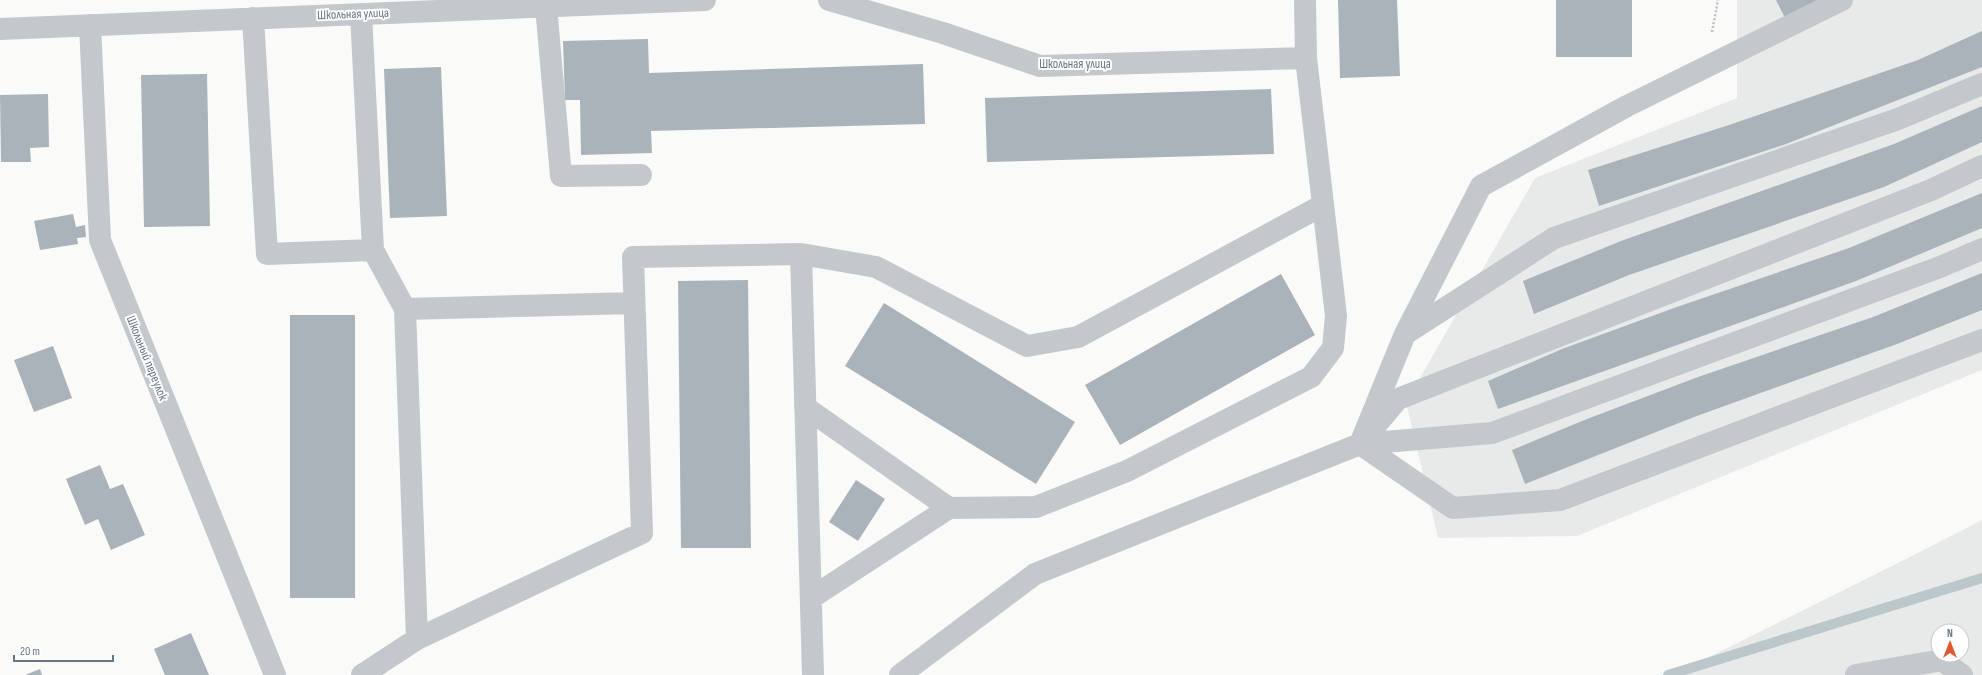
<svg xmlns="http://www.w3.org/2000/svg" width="1982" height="675" viewBox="0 0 1982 675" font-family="'Sofia Sans Condensed',sans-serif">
<rect width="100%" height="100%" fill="#fafaf8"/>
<path fill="#e8e9e9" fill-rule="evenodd" d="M1737 0H1982V370L1577 536 1438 538 1406 402 1535 178 1737 98Z
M1982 520V675H1673L1908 558ZM1938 631H1962V655H1938Z"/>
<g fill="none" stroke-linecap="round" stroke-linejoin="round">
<path stroke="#bbc7cb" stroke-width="10" d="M1668 675 1982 578"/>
</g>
<path fill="#aab3b9" d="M1338 0H1397L1400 76 1340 78Z
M1556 0H1632V57H1556Z
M1776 0H1825L1786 20Z
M1982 31V67L1786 144 1599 206 1588 170 1729 125 1918 60Z
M648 39 649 73 923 64 925 124 651 131 652 153 581 155 580 100H565L563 41Z
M441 67 447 216 390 218 384 69Z
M207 74 210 226 144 227 141 75Z
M1271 89 1274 154 987 162 985 98Z
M48 94 49 147 30 148 31 162H1L0 95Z
M1982 106V142L1884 187 1629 275 1534 314 1523 281 1621 241 1894 144Z
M1982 193V228L1856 281 1498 409 1488 381 1562 349 1674 308 1849 248Z
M73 214 76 227 85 225 86 237 77 238 78 244 40 250 34 221Z
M1982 273V310L1897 344 1694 417 1525 484 1512 450 1587 419 1698 377 1873 317Z
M1281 274 1315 335 1120 445 1085 385Z
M748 280 751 548H681L678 281Z
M884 303 1075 422 1036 484 845 366Z
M290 315H355V598H290Z
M53 346 72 398 34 412 14 360Z
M100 465 110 489 123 484 145 535 111 550 98 519 85 525 66 479Z
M856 480 885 499 858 541 829 522Z
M191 633 209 675H165L154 649Z
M40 669 42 675H25Z"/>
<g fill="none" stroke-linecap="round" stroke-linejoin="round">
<path stroke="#bbbfc2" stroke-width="2.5" stroke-dasharray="2 2" stroke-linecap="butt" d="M1712 32 1718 0"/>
<path stroke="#c3c8cc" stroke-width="22" d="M829 0 943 33 1040 66 1306 58
M1842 0 1627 106 1481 186 1405 334 1554 238 1898 119 1982 84
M546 6 561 176 641 175
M253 18 267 254 373 250 361 14
M90 25 100 240 275 675
M0 29 705 0
M1982 166 1931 190 1398 399 1360 444 1492 433 1940 267 1982 249
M373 250 405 309 634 303
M801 254 876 267 1027 346 1078 337 1323 205
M405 309 417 639
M805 407 949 508 1036 507 1127 471 1311 377 1333 348 1336 316 1306 58 1305 0
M1360 444 1453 508 1560 500 1982 340
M811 598 949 508
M362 675 417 639 642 533 633 257 801 254 813 675
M900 675 1035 574 1360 444 1405 334
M1856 675 1942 660 1962 675"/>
</g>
<g text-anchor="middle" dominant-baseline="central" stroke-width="4" stroke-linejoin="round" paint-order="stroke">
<g font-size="13" fill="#657683" stroke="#fff">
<text transform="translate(353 14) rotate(-2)">Школьная улица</text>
<text x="1075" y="64">Школьная улица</text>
<text transform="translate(147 358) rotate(68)">Школьный переулок</text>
</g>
</g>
<g transform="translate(1950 643)"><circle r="19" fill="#ffffff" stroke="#c1c8cd"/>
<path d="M0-3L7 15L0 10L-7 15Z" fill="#e4572e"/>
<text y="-6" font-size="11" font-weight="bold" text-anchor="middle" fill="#657683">N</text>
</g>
<path d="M14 655v6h99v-6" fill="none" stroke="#657683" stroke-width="2"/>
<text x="20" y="655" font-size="12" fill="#657683" stroke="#ffffff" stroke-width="3" paint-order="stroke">20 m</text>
</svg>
